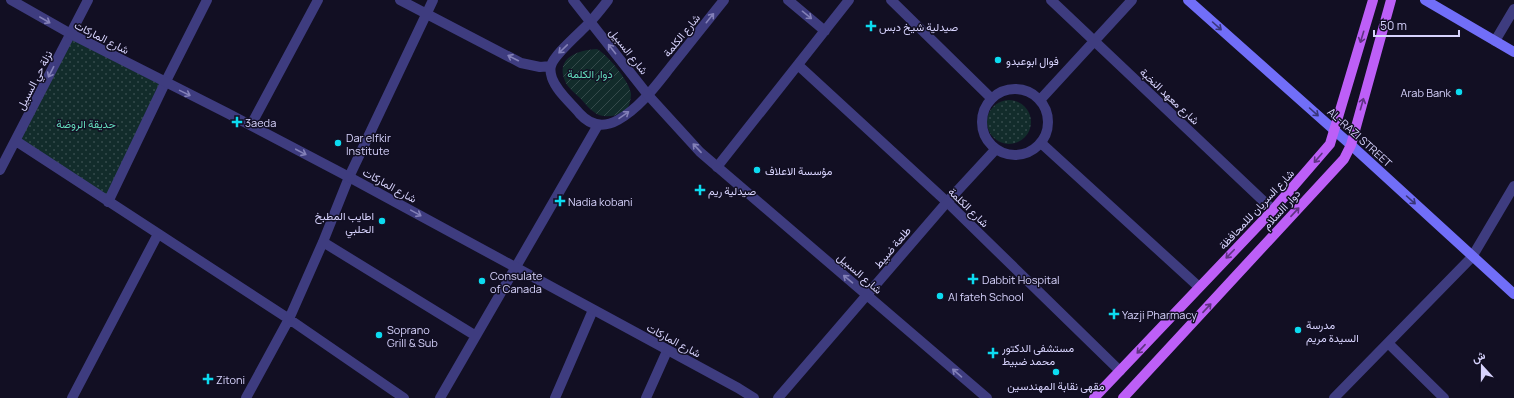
<svg xmlns="http://www.w3.org/2000/svg" width="1514" height="398" viewBox="0 0 1514 398" font-family="Manrope,Vazirmatn,sans-serif">
<defs>
<pattern id="grass-dots" width="8" height="8" patternUnits="userSpaceOnUse"><rect width="8" height="8" fill="#122c2b"/><path d="M2 2h.1M6 6h.1" fill="none" stroke="#344a4b" stroke-width="1.8" stroke-linecap="round"/></pattern>
<pattern id="garden-furrows" width="10" height="10" patternUnits="userSpaceOnUse"><rect width="10" height="10" fill="#122c2b"/><path d="M-1 1l2-2M0 10L10 0M9 11l2-2" fill="none" stroke="#344a4b"/></pattern>
</defs>
<rect width="100%" height="100%" fill="#120f23"/>
<path fill="url(#grass-dots)" d="M71 34 165 83 108 202 16 141Z
M987 122a22 22 0 1 1 44 0a22 22 0 1 1-44 0Z"/>
<path fill="url(#garden-furrows)" d="M597 49C607 54 630 82 631 94 631 100 629 106 626 112 618 115 608 118 599 115 592 112 586 105 581 99 576 94 567 87 565 81 555 57 579 50 597 49Z"/>
<g fill="none" stroke-linecap="round" stroke-linejoin="round">
<path stroke="#3e3c7f" stroke-width="10" d="M400 0 521 63 540 67 551 66
M608 0C603 7 597 14 591 21 582 31 553 55 551 66 550 69 551 75 552 78 557 92 571 103 580 114 591 126 604 128 618 120 641 107 657 84 673 64 690 43 707 21 724 0
M788 0 825 31
M891 0 991 98
M1051 0 1273 210
M1495 41 1514 9
M798 65 947 202 1120 371
M982 122a33 33 0 1 1 66 0a33 33 0 1 1-66 0Z
M1040 100 1132 0
M251 125 318 0
M16 141 289 319 404 398
M1041 143 1199 287
M717 167 849 0
M0 170 88 0
M108 202 165 83 207 0
M323 242 476 336
M1388 343 1444 398
M72 398 158 234
M246 398 289 319 323 242 349 177 433 0
M440 398 598 125
M555 398 593 310
M646 398 667 351
M1334 398 1472 257 1514 186"/>
<path stroke="#3e3c7f" stroke-width="10" d="M11 0 71 34 227 113 349 177 738 388 754 398
M573 0 648 95 700 152 987 398
M778 398 947 202 995 150"/>
<path stroke="#716ef8" stroke-width="10" d="M1188 0 1351 145 1514 294
M1425 0 1514 52"/>
<path stroke="#bd5ff7" stroke-width="10" d="M1094 398 1273 210 1330 144 1373 0
M1123 398 1344 159 1351 145 1391 0"/>
</g>
<defs><path id="oneway-shaft" d="M-6 0H5M1.5-3L5.5 0L1.5 3" fill="none" stroke-width="1.6" stroke-linecap="round" stroke-linejoin="round"/></defs>
<g stroke="#8380b8">
<use href="#oneway-shaft" transform="translate(807 15) rotate(39)"/>
<use href="#oneway-shaft" transform="translate(710 18) rotate(-51)"/>
<use href="#oneway-shaft" transform="translate(45 20) rotate(30)"/>
<use href="#oneway-shaft" transform="translate(563 49) rotate(136)"/>
<use href="#oneway-shaft" transform="translate(612 49) rotate(-128)"/>
<use href="#oneway-shaft" transform="translate(513 58) rotate(-153)"/>
<use href="#oneway-shaft" transform="translate(51 72) rotate(117)"/>
<use href="#oneway-shaft" transform="translate(185 93) rotate(26)"/>
<use href="#oneway-shaft" transform="translate(624 115) rotate(-35)"/>
<use href="#oneway-shaft" transform="translate(697 148) rotate(-133)"/>
<use href="#oneway-shaft" transform="translate(301 152) rotate(28)"/>
<use href="#oneway-shaft" transform="translate(416 213) rotate(29)"/>
<use href="#oneway-shaft" transform="translate(848 279) rotate(-140)"/>
<use href="#oneway-shaft" transform="translate(957 373) rotate(-139)"/>
</g>
<g stroke="#383578">
<use href="#oneway-shaft" transform="translate(1217 26) rotate(42)"/>
<use href="#oneway-shaft" transform="translate(1314 112) rotate(42)"/>
<use href="#oneway-shaft" transform="translate(1411 200) rotate(42)"/>
</g>
<g stroke="#5f3382">
<use href="#oneway-shaft" transform="translate(1362 37) rotate(107)"/>
<use href="#oneway-shaft" transform="translate(1362 104) rotate(-74)"/>
<use href="#oneway-shaft" transform="translate(1318 158) rotate(131)"/>
<use href="#oneway-shaft" transform="translate(1295 212) rotate(-47)"/>
<use href="#oneway-shaft" transform="translate(1230 254) rotate(134)"/>
<use href="#oneway-shaft" transform="translate(1207 308) rotate(-47)"/>
<use href="#oneway-shaft" transform="translate(1141 349) rotate(133)"/>
</g>
<g fill="#0cdbf0" stroke="#120f23" stroke-width="1.5">
<path d="M869 20h4v4h4v4h-4v4h-4v-4h-4v-4h4z"/>
<circle cx="998" cy="60" r="4"/>
<circle cx="1459" cy="92" r="4"/>
<path d="M235 116h4v4h4v4h-4v4h-4v-4h-4v-4h4z"/>
<circle cx="338" cy="143" r="4"/>
<circle cx="757" cy="170" r="4"/>
<path d="M698 184h4v4h4v4h-4v4h-4v-4h-4v-4h4z"/>
<path d="M558 195h4v4h4v4h-4v4h-4v-4h-4v-4h4z"/>
<circle cx="382" cy="221" r="4"/>
<path d="M971 273h4v4h4v4h-4v4h-4v-4h-4v-4h4z"/>
<circle cx="482" cy="281" r="4"/>
<circle cx="940" cy="296" r="4"/>
<path d="M1112 308h4v4h4v4h-4v4h-4v-4h-4v-4h4z"/>
<circle cx="1298" cy="330" r="4"/>
<circle cx="379" cy="335" r="4"/>
<path d="M991 347h4v4h4v4h-4v4h-4v-4h-4v-4h4z"/>
<circle cx="1056" cy="372" r="4"/>
<path d="M206 373h4v4h4v4h-4v4h-4v-4h-4v-4h4z"/>
</g>
<g text-anchor="middle" dominant-baseline="central" stroke-width="3" stroke-linejoin="round" paint-order="stroke">
<g font-size="11" fill="#d7d3fd" stroke="#120f23" text-anchor="start">
<text x="879" y="26">صيدلية شيخ دبس</text>
<text x="1006" y="60">فوال ابوعبدو</text>
<text x="1451" y="92" text-anchor="end">Arab Bank</text>
<text x="245" y="122">3aeda</text>
<text x="346" y="137">Dar elfkir<tspan x="346" dy="13">Institute</tspan></text>
<text x="765" y="170">مؤسسة الاعلاف</text>
<text x="708" y="190">صيدلية ريم</text>
<text x="568" y="201">Nadia kobani</text>
<text x="374" y="215" text-anchor="end">اطايب المطبخ<tspan x="374" dy="13">الحلبي</tspan></text>
<text x="490" y="275">Consulate<tspan x="490" dy="13">of Canada</tspan></text>
<text x="982" y="279">Dabbit Hospital</text>
<text x="948" y="296">Al fateh School</text>
<text x="1122" y="314">Yazji Pharmacy</text>
<text x="1306" y="324">مدرسة<tspan x="1306" dy="13">السيدة مريم</tspan></text>
<text x="387" y="329">Soprano<tspan x="387" dy="13">Grill &amp; Sub</tspan></text>
<text x="1002" y="347">مستشفى الدكتور<tspan x="1002" dy="13">محمد ضبيط</tspan></text>
<text x="216" y="379">Zitoni</text>
<text x="1056" y="385" text-anchor="middle">مقهى نقابة المهندسين</text>
</g>
<g font-size="11" fill="#d7d3fd" stroke="#120f23">
<text transform="translate(681 35) rotate(-51)">شارع الكلمة</text>
<text transform="translate(102 37) rotate(27)">شارع الماركات</text>
<text transform="translate(629 51) rotate(52)">شارع السبيل</text>
<text transform="translate(34 80) rotate(-63)">نزلة حي السبيل</text>
<text transform="translate(1170 96) rotate(43)">شارع معهد النخبة</text>
<text transform="translate(1360 137) rotate(42)">AL-RAZI STREET</text>
<text transform="translate(390 185) rotate(29)">شارع الماركات</text>
<text transform="translate(969 207) rotate(44)">شارع الكلمة</text>
<text transform="translate(1256 209) rotate(-47)">شارع السريان لللمحافظة</text>
<text transform="translate(1281 209) rotate(-47)">دوار االسلام</text>
<text transform="translate(892 247) rotate(-50)">طلعة ضبيط</text>
<text transform="translate(860 273) rotate(41)">شارع السبيل</text>
<text transform="translate(674 340) rotate(28)">شارع الماركات</text>
</g>
<g font-size="11" fill="#62d9ba" stroke="#120f23">
<text x="590" y="73">دوار الكلمة</text>
<text x="86" y="123">حديقة الروضة</text>
</g>
</g>
<g transform="translate(1482 366) rotate(339)" stroke="#120f23" stroke-width="3" paint-order="stroke">
<path d="M0-3L7 15L0 10L-7 15Z" fill="#d7d3fd"/>
<text y="-6" font-size="11" font-weight="bold" text-anchor="middle" fill="#d7d3fd">ش</text>
</g>
<path d="M1374 30v6h85v-6" fill="none" stroke="#d7d3fd" stroke-width="2"/>
<text x="1380" y="30" font-size="12" fill="#d7d3fd" stroke="#120f23" stroke-width="3" paint-order="stroke">50 m</text>
</svg>
